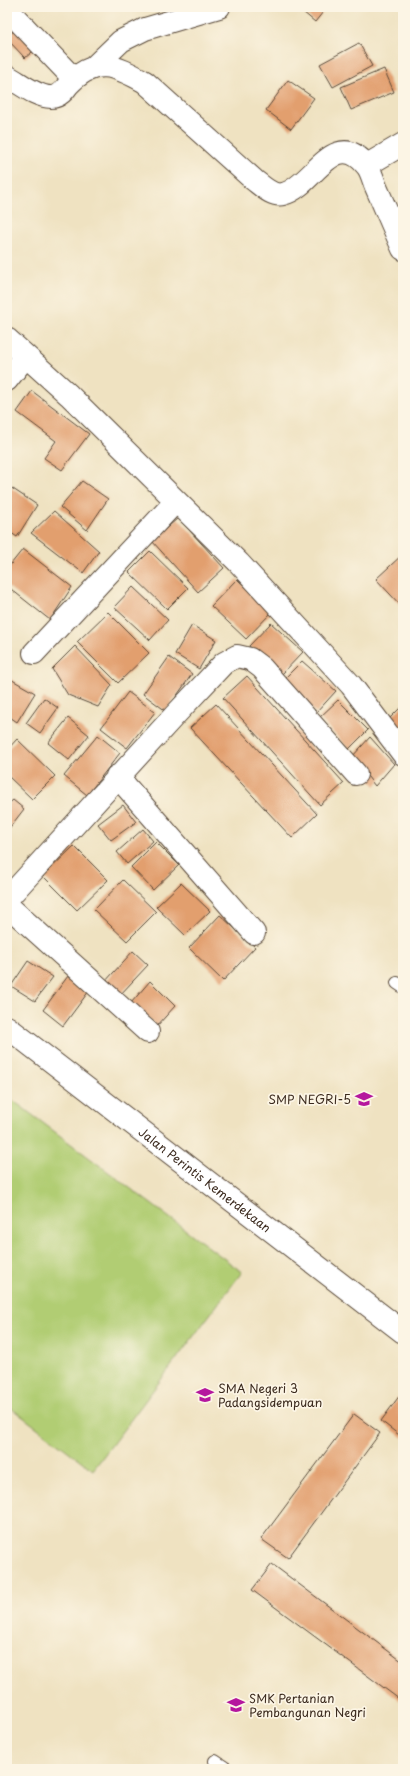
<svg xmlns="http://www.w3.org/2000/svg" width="410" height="1776" viewBox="0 0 410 1776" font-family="'Playpen Sans',sans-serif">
<rect width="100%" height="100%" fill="#fcf5e5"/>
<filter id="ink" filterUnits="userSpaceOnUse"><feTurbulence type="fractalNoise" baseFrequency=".025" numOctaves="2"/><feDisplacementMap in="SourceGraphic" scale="8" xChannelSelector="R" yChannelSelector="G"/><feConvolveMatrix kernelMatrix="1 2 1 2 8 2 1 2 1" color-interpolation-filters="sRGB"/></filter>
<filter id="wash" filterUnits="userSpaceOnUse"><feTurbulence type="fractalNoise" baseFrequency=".012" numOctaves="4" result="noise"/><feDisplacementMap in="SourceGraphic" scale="16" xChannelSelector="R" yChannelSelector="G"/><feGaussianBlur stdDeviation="0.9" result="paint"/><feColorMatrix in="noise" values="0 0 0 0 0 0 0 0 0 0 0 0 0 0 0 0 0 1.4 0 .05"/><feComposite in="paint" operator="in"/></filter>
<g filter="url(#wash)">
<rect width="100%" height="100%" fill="#efe2c1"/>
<path fill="#b1cd73" stroke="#767c48" d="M7 1096 242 1272 93 1470 7 1405Z"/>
<g id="blocks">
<path fill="#e29f6e" d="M297 7H327L315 22Z
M19 26 38 47 25 58 7 39V37Z
M359 43 372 66 333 87 320 64Z
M384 69 394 92 351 110 341 87Z
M288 80 314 98 291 129 266 110Z
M32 391 89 434 62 470 44 458 56 441 17 412Z
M82 481 108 499 87 530 60 507Z
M7 485 37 505 17 537 7 530Z
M54 511 99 551 83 573 31 533Z
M178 518 224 568 198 592 152 541Z
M23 549 72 587 50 620 7 586V569Z
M150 551 188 588 167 609 129 572Z
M403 554V608L376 579Z
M237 579 272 612 246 639 211 606Z
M133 587 168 620 150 640 114 607Z
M108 612 149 653 118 683 77 642Z
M271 623 303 652 282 674 249 646Z
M192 625 216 640 199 669 175 654Z
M75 646 112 685 98 707 68 695 52 669Z
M169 657 192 674 166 711 143 694Z
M302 661 336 691 316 713 283 680Z
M247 676 344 783 320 805 223 698Z
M7 677 35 693 17 722 7 715Z
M128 692 155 712 127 748 101 728Z
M44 698 58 708 40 733 26 723Z
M338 700 368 730 349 749 319 718Z
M216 704 317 814 292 838 190 728Z
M403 705V742L388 720Z
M68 718 89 735 69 760 48 743Z
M98 735 120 753 87 795 64 776Z
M370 737 394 764 375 786 352 757Z
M17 739 55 776 32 799 7 775V750Z
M13 800 24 809 7 831V805Z
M123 805 136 822 111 840 98 824Z
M143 829 153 841 127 864 117 852Z
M156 842 179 865 153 890 131 867Z
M74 846 108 880 77 910 43 876Z
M123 880 156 912 127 941 94 910Z
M181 883 210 911 185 935 156 907Z
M220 915 255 947 223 981 189 948Z
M133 951 148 965 119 996 104 983Z
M28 961 53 977 35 1001 11 986Z
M68 976 89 991 63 1026 43 1010Z
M150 981 175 1006 157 1026 131 1003Z
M400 1395 403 1398V1438L381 1421Z
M354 1414 380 1433 288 1558 261 1539Z
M272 1564 403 1662V1702L252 1590Z"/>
</g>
</g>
<g filter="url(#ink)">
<use href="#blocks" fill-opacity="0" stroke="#564636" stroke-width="1"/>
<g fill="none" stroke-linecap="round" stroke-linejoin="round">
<g stroke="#564636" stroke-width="14">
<path id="service" d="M397 983 403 987
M215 1761 227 1769"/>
</g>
<g stroke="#564636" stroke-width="24">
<path id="minor" d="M7 9 74 79
M95 66 121 41 145 29 219 7
M7 76C20 83 36 97 51 97 59 97 64 91 68 85 95 56 115 65 145 82L254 180C262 186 273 197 283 194 312 188 334 126 366 165 371 170 373 180 376 187 385 208 394 228 403 249
M367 165 403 144
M7 339 69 395 239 563 351 685 403 754
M7 380 26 356
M34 653 176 501
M117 776 254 933
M7 899 175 715 224 663 237 656 250 659 262 668 356 774
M7 905 148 1032"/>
</g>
<g stroke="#564636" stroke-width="24">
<g id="tertiary">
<path id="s1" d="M7 1027 403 1332"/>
</g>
</g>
<use href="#service" stroke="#fff" stroke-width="12"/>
<use href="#minor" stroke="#fff" stroke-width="22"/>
<use href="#tertiary" stroke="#fff" stroke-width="22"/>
</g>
</g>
<defs>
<g id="university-bare" transform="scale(1.38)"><path d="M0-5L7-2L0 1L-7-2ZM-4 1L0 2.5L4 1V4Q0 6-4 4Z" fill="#b5179e" stroke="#fcf5e5" stroke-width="2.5" paint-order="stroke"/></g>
</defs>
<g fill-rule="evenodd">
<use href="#university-bare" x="364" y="1099"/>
<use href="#university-bare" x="205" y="1395"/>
<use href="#university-bare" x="236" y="1705"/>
</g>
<g text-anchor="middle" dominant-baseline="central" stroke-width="3.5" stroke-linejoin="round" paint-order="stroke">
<g font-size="12" fill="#3b2a1e" stroke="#fcf5e5" text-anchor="start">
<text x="351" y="1099" text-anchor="end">SMP NEGRI-5</text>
<text x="218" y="1388">SMA Negeri 3<tspan x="218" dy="14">Padangsidempuan</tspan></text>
<text x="249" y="1698">SMK Pertanian<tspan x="249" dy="14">Pembangunan Negri</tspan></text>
</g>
<g font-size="12" fill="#3b2a1e" stroke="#fcf5e5">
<text stroke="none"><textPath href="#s1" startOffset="250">Jalan Perintis Kemerdekaan</textPath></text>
</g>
</g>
<rect width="410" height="1776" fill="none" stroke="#fcf5e5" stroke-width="24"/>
</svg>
